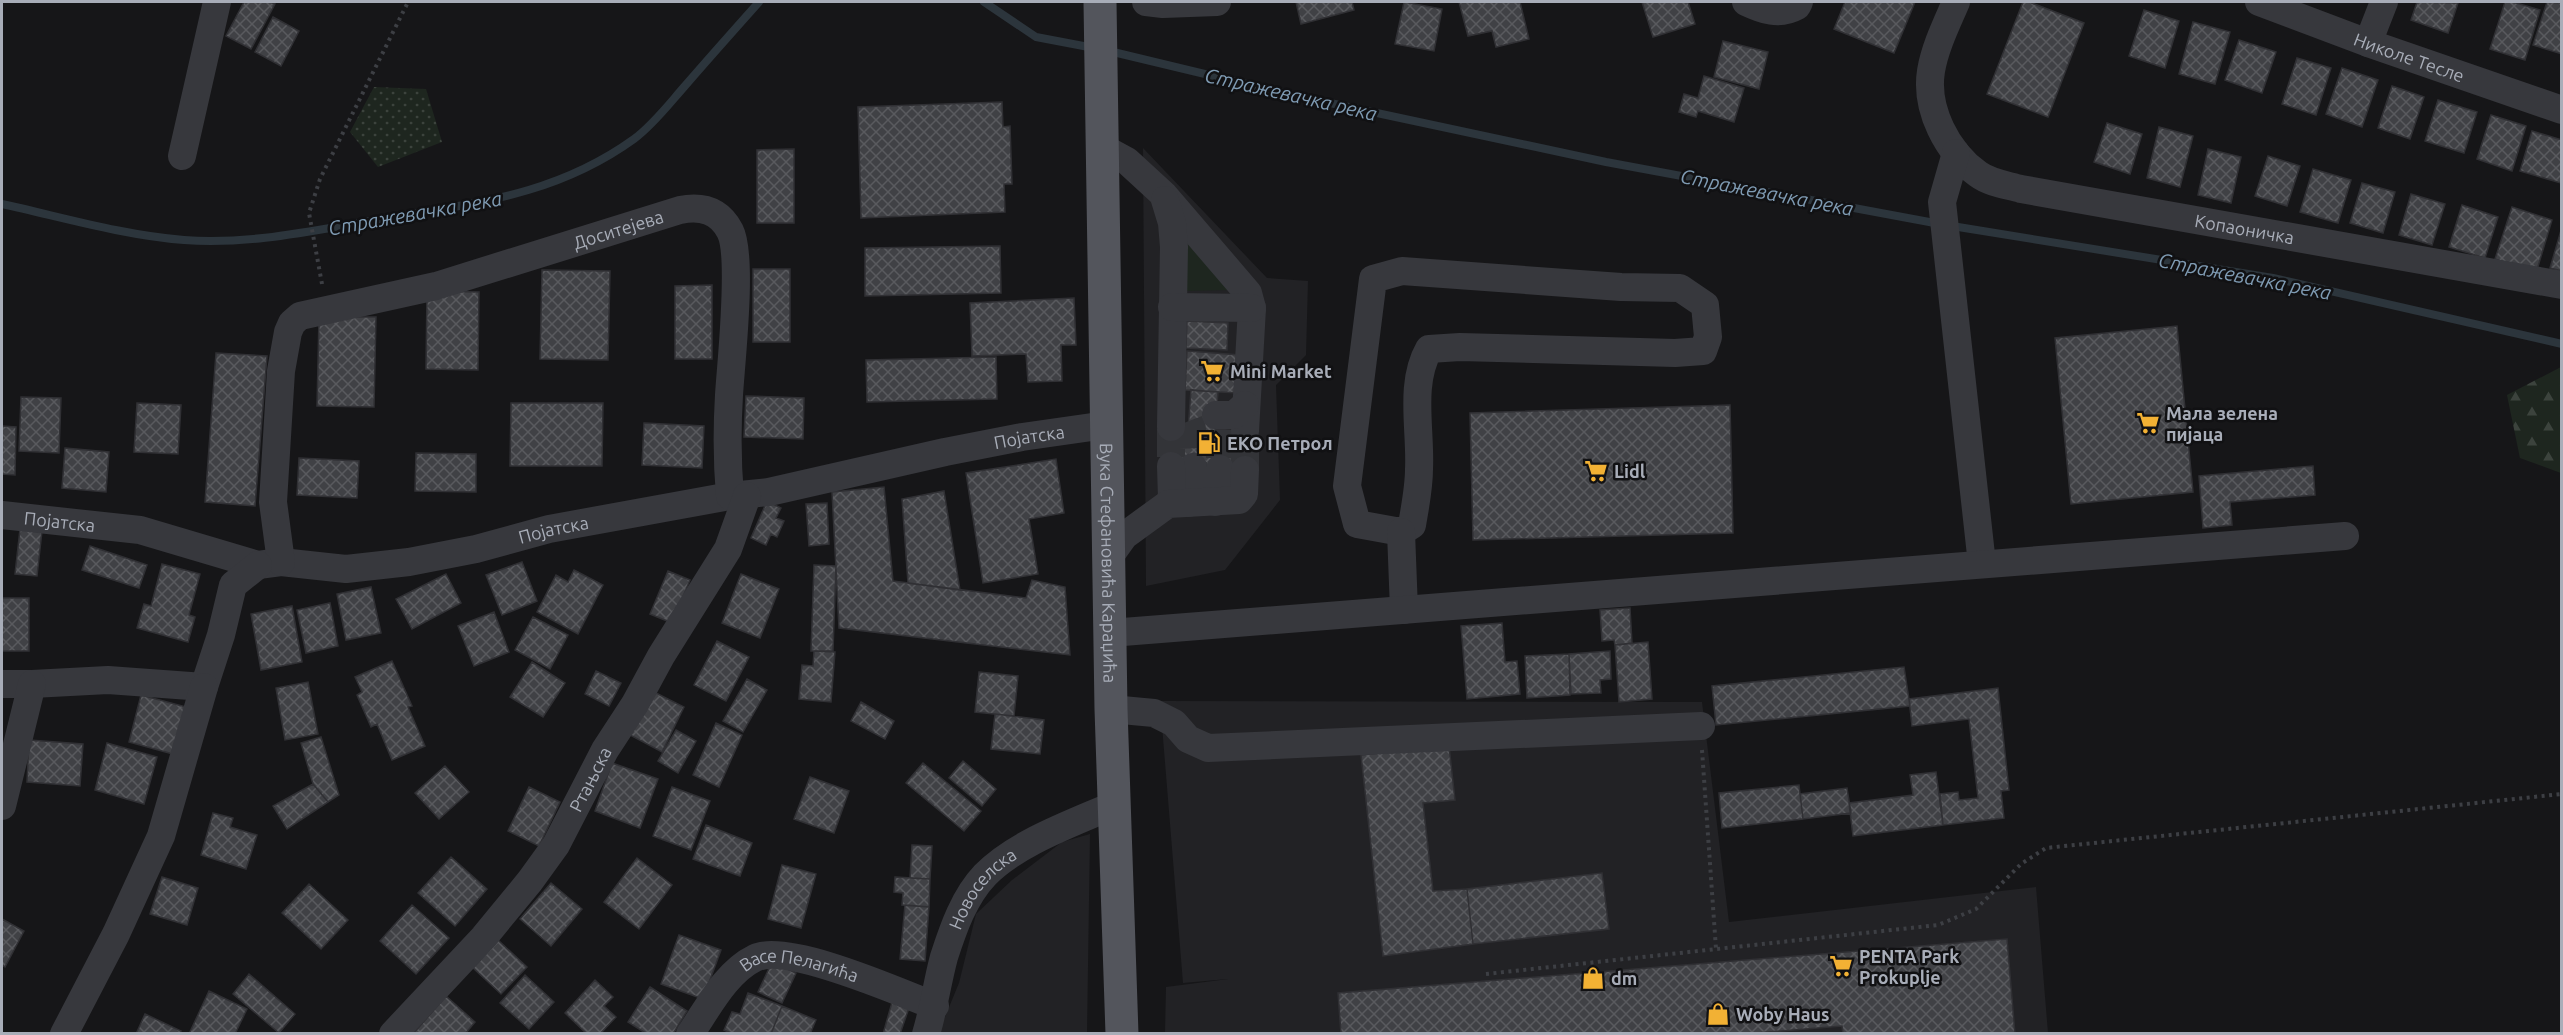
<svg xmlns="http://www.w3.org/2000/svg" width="2563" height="1035" viewBox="0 0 2563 1035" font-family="Ubuntu,sans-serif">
<defs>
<pattern id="forest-firs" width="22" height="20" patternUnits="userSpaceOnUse" patternTransform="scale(1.5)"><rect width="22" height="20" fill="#1e261f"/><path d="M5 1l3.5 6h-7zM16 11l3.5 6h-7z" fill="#3c433d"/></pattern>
<pattern id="park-dots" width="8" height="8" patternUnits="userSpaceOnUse" patternTransform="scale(1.5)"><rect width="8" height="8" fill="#1e261f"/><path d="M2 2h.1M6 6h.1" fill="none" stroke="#3c433d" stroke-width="1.8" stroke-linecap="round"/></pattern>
<pattern id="building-cross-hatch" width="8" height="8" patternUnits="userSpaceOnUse" patternTransform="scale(1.5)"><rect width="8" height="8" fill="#404145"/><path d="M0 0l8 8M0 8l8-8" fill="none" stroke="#595a5e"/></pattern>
</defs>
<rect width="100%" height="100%" fill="#161618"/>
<path fill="#222225" d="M1143 148 1267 278 1308 281 1306 355 1276 385 1280 500 1225 570 1146 586Z
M1160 701 1702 702 1729 922 2036 887 2048 1033H1165L1166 987 1228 979 1183 983Z
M1090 834 1087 1033 938 1034 959 983 976 914 1012 880 1062 842Z"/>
<path fill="#1e261f" d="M1186 239 1231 290 1187 291Z"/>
<path fill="url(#forest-firs)" d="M2561 367V473L2520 458 2507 395Z"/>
<path fill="url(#park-dots)" d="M374 87 426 89 442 142 378 167 350 132Z"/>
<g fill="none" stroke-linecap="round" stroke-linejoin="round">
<path stroke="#2c353c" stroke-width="8" d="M984 2 1036 37 1094 48
M1109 51 1288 94 1606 162 1940 224
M2 204C62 217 122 235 184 240 251 245 315 230 382 219 474 203 555 196 634 139 653 125 669 104 684 87 709 58 734 30 759 2
M1952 226 2273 278 2562 344"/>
</g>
<path fill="url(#building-cross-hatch)" stroke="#303034" stroke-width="1.5" d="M244 2H270L275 4 251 49 226 36Z
M1296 2H1352L1354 10 1301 24Z
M1404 2 1442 9 1434 51 1395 44Z
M1459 2H1520L1529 39 1496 47 1492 31 1468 36Z
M1642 2H1688L1695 24 1653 37Z
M1845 2H1915L1894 53 1834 29Z
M2023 2H2029L2084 23 2048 117 1987 94Z
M2417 2 2458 3 2448 33 2411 20Z
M2505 2H2513L2540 10 2525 60 2490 49Z
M2547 2 2562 3V54L2533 45Z
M2144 10 2179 21 2165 68 2129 56Z
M273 17 299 31 281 66 255 52Z
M2193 22 2230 32 2215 84 2179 74Z
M2239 40 2276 52 2262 93 2225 80Z
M1723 41 1768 52 1759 89 1714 77Z
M2297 58 2331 68 2316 115 2282 104Z
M2342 68 2378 80 2362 127 2326 114Z
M1704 76 1744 88 1734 122 1698 111 1696 117 1679 112 1684 94 1698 98Z
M2392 86 2424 97 2410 139 2378 128Z
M2438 100 2477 112 2464 153 2425 141Z
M1002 102 1003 127 1010 126 1012 184H1004L1005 212 861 218 858 107Z
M2491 115 2526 126 2512 171 2477 159Z
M2107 123 2142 134 2130 174 2094 162Z
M2159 127 2193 136 2180 187 2147 178Z
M2532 131 2562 140 2561 183 2520 171Z
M794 149V223H757V150Z
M2208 149 2241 157 2231 203 2198 195Z
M2268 156 2300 166 2287 206 2255 196Z
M2313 169 2351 180 2338 223 2300 212Z
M2362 183 2395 192 2383 233 2350 223Z
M2411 194 2445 204 2432 245 2399 235Z
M2462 205 2498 217 2485 258 2449 247Z
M2512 207 2552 220 2536 273 2495 259Z
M2562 227V271L2550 268Z
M1000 246 1001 293 865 296V248Z
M753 269H790V342H753Z
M542 270 610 271 608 360 540 359Z
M712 285V359H675V286Z
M427 291 479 292 478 370 426 369Z
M1074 298 1076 345H1061L1062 381 1028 382 1026 354 972 356 970 303Z
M319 317H376L374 407 317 406Z
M1187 321 1228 323 1227 350 1186 348Z
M2177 326 2193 492 2071 504 2055 338Z
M1187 351 1240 355 1238 393 1185 390Z
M216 353 267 356 255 506 205 502Z
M996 357 997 399 867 402 866 360Z
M1191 390 1218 392 1215 429 1252 432 1249 471 1165 465 1167 428 1188 430Z
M746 396 804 398 803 439 744 437Z
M21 397 61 398 59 453 19 451Z
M137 403 181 405 178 454 134 452Z
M511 403H603L602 466H510Z
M1730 405 1733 533 1473 540 1470 413Z
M644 423 704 426 702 468 642 465Z
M2 426 16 427 15 475 2 474Z
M65 448 109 452 106 492 62 488Z
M416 453 476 454V492L415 491Z
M299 458 359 461 357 498 297 495Z
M1056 459 1064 513 1029 519 1038 574 983 583 966 473Z
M2313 466 2315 495 2230 502 2232 525 2203 528 2199 476Z
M884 487 893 581 1026 598 1032 580 1065 587 1070 655 839 628 832 492Z
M944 491 960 590 908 583 902 499Z
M767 501 781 508 776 518 784 521 777 537 771 534 766 545 751 538Z
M827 503 829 544 809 546 806 504Z
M20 529 42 531 37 576 15 574Z
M90 546 147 565 139 588 82 570Z
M522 562 537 601 502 615 486 575Z
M162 564 200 574 189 615 195 617 188 642 137 628 144 604 151 606Z
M814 565 836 566 833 651H811Z
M574 570 603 585 578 634 537 612 556 575 568 582Z
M668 571 690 580 672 623 650 614Z
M446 574 461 603 412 629 396 599Z
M741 574 779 589 760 638 722 623Z
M371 587 381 633 346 640 337 594Z
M2 598H29V651H2Z
M330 603 338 646 306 653 297 610Z
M292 606 302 662 261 670 251 614Z
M1630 608 1632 643 1615 645 1614 640 1602 641 1600 610Z
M494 612 509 652 474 666 458 626Z
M533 617 568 635 550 669 515 650Z
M1502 623 1505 662 1517 661 1520 694 1467 699 1461 626Z
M717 641 749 657 726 701 694 685Z
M1648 642 1652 699 1619 702 1615 645Z
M814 651 835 652 831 702 799 699 802 665 813 666Z
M1610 651 1611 679 1600 680 1601 693 1571 694 1569 654Z
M1569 654 1570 695 1527 698 1525 656Z
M392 661 412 706 408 707 425 746 392 760 377 724 371 727 357 695 362 692 355 677Z
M532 662 565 683 543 717 510 697Z
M1904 667 1910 706 1716 725 1712 686Z
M596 671 621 683 609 706 585 694Z
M979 672 1018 676 1014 716 975 712Z
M747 679 767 690 743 732 723 721Z
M308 682 318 734 285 740 276 688Z
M1998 688 2009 790 2001 791 2004 818 1943 825 1940 794 1958 792 1959 800 1978 798 1969 719 1912 726 1909 699Z
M652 691 684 707 662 752 630 735Z
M141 695 186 707 173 754 129 742Z
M861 702 894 721 885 739 851 721Z
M995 714 1044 720 1040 754 991 749Z
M716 723 742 735 719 787 693 775Z
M676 730 696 741 678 773 658 761Z
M321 737 339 795 328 802 313 784 301 743Z
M29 740 83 744 80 786 27 782Z
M107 743 157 757 144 804 95 790Z
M1449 746 1455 800 1423 803 1433 891 1467 889 1473 944 1383 956 1361 755Z
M963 761 996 789 982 806 949 778Z
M612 763 658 779 640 828 595 811Z
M923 763 981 811 964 831 906 783Z
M445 766 469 792 439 819 415 793Z
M1936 772 1943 825 1853 836 1849 803 1913 795 1910 775Z
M810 777 849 791 834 833 794 819Z
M313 784 328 802 287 829 273 806Z
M1799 785 1803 819 1722 828 1719 793Z
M529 787 560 802 539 846 508 831Z
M672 787 710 801 691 850 653 836Z
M1847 788 1851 813 1803 819 1800 794Z
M213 813 233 818 230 827 257 835 246 869 201 855Z
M706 825 752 843 740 876 693 859Z
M912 845 932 846 930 879 910 878Z
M451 857 487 889 455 926 418 893Z
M637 858 672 885 639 929 604 902Z
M782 865 816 874 801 928 768 919Z
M1602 873 1609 929 1473 944 1467 889Z
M162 877 198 888 187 925 150 914Z
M895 877 930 879 929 907 902 905 903 893 894 892Z
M551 883 582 909 551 946 520 919Z
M309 884 348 920 321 949 282 913Z
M412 905 449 938 416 974 380 941Z
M905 905 929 907 925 961 900 959Z
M2 919 24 931 5 967 2 965Z
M679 935 721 950 703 999 661 984Z
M2007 939 2015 1034H1843L1842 1026 1745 1034H1341L1338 993Z
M498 940 527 967 501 994 473 968Z
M772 962 796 973 782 1003 758 992Z
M249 974 295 1014 279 1033 233 994Z
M525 975 554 1002 529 1029 500 1003Z
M595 980 613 997 604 1006 616 1017 600 1034H587L565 1013Z
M650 987 687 1011 673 1034H647L628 1022Z
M209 991 247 1009 235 1034H189Z
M748 993 782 1006 771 1034H733L724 1030 732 1012 740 1014Z
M446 996 475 1022 465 1034H413Z
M893 999 910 1005 900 1034H883Z
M782 1006 816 1020 810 1034H771Z
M145 1014 181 1031 179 1034H136Z"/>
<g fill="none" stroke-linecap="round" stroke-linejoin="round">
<path stroke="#333438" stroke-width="28" stroke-dasharray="28 14" stroke-linecap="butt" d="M1189 421 1192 429 1193 467
M1171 429V466
M1220 430V469
M1245 470V431"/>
<path stroke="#3d3f44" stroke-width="4" stroke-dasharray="3 4.5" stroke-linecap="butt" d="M322 284 309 213 320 179 408 2
M1702 750 1716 949
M1486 974 1938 925 1976 909 2021 864 2046 848 2562 794"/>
<g stroke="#37383d" stroke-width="28">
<path d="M1146 2 1163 4 1217 2"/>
<path d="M1746 2C1763 10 1779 16 1797 6L1799 2"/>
<path id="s1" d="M1956 2C1947 23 1935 47 1931 71 1925 109 1947 152 1978 174 1990 183 2007 185 2021 189L2562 285"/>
<path id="s2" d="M2259 2 2368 43 2562 110"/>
<path d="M2368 43 2384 2"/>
<path d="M1103 148 1127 161 1164 195 1248 293 1252 308 1245 431"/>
<path d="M1956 153 1942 202 1982 564"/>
<path d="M182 156 217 2"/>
<path d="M1165 200 1172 223 1174 247 1171 427"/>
<path d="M1402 271 1621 287 1680 288 1705 305 1708 337 1703 351 1675 353 1460 347 1429 349C1409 384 1421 430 1419 469 1419 488 1415 507 1412 525L1401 532 1357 524 1347 486 1373 279Z"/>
<path d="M1172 307 1252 308"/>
<path d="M1216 415H1234L1245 405"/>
<path d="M1215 502 1221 494 1220 469"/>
<path d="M1188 503 1193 496V467"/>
<path d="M1168 504 1172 499 1171 466"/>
<path id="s3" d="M2 515 140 530 258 565 281 562 346 569 409 562 476 549 549 529 730 496 769 492 945 452 1022 437 1106 425"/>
<path d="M1401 532 1404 610"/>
<path d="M1109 557 1124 536 1168 504 1239 500 1244 494 1245 470"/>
<path id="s4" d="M281 562 273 502 281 371 288 332 292 323 300 316 436 286 680 210C701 206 719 210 730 231 743 256 731 362 729 395 727 428 727 462 730 496"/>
<path d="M1110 633 2345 536"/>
<path d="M2 684H32L108 680 204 687 221 635 233 585 258 565"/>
<path d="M1111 709 1154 713 1174 723 1188 739 1208 748 1701 726"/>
<path d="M2 806 32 684"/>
<path d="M64 1034 116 934 161 836 204 687"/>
<path id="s5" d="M393 1034 484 937 530 881 556 845 605 750 635 704 661 656 728 549 747 496"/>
<path id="s6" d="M690 1034C708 1008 726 972 755 958 787 942 901 993 935 1006"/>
<path id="s7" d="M926 1034C934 1008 937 983 944 957 953 929 964 897 985 875 1016 843 1073 823 1114 805"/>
</g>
<path stroke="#53555c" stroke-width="33" id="s8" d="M1100 2 1111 709 1122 1034"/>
</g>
<defs>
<g id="supermarket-bare" transform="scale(1.8)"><path d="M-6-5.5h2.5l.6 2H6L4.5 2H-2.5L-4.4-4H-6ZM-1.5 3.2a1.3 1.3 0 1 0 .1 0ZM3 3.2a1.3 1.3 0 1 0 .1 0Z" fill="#f2b134" stroke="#111113" stroke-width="2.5" paint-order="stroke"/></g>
<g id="fuel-bare" transform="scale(1.8)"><path d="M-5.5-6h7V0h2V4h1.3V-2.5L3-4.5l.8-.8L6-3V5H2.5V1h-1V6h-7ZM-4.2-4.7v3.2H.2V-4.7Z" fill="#f2b134" stroke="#111113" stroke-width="2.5" paint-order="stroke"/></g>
<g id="shop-bare" transform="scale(1.8)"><path d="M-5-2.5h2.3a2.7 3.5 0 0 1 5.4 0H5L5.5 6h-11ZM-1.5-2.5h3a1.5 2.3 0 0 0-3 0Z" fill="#f2b134" stroke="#111113" stroke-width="2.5" paint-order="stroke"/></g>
</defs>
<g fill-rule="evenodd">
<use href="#supermarket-bare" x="1212" y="371"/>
<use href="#supermarket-bare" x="2148" y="423"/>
<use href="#fuel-bare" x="1209" y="443"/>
<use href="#supermarket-bare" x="1596" y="471"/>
<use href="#supermarket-bare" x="1841" y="966"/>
<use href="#shop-bare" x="1593" y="978"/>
<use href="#shop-bare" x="1718" y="1014"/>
</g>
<g text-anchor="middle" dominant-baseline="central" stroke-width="5" stroke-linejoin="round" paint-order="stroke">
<g font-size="18" fill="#a8adb8" stroke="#111113">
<text stroke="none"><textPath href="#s2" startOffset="160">Николе Тесле</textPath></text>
<text stroke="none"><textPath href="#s4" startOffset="582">Доситејева</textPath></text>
<text stroke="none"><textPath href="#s1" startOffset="465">Копаоничка</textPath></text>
<text stroke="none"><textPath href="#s3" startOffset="1047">Појатска</textPath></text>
<text stroke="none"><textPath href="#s3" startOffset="58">Појатска</textPath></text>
<text stroke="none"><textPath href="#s3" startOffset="562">Појатска</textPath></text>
<text stroke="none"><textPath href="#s8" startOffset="561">Вука Стефановића Караџића</textPath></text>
<text stroke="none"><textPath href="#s5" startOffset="324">Ртањска</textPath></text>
<text stroke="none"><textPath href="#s7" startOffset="159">Новоселска</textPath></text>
<text stroke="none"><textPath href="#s6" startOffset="146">Васе Пелагића</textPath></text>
</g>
<g font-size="18" font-weight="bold" fill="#a8adb8" stroke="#111113" text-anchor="start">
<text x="1230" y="371">Mini Market</text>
<text x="2166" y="413">Мала зелена<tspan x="2166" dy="21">пијаца</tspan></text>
<text x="1227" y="443">ЕКО Петрол</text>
<text x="1614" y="471">Lidl</text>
<text x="1859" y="956">PENTA Park<tspan x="1859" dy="21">Prokuplje</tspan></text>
<text x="1611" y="978">dm</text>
<text x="1736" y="1014">Woby Haus</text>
</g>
<g font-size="20" font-style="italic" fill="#7f9bb3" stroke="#111113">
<text transform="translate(1291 94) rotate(13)">Стражевачка река</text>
<text transform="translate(1767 192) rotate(11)">Стражевачка река</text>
<text transform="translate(415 213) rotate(-10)">Стражевачка река</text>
<text transform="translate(2245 276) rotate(11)">Стражевачка река</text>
</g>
</g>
<rect width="2563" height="1035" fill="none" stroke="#a8adb8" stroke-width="6"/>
</svg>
